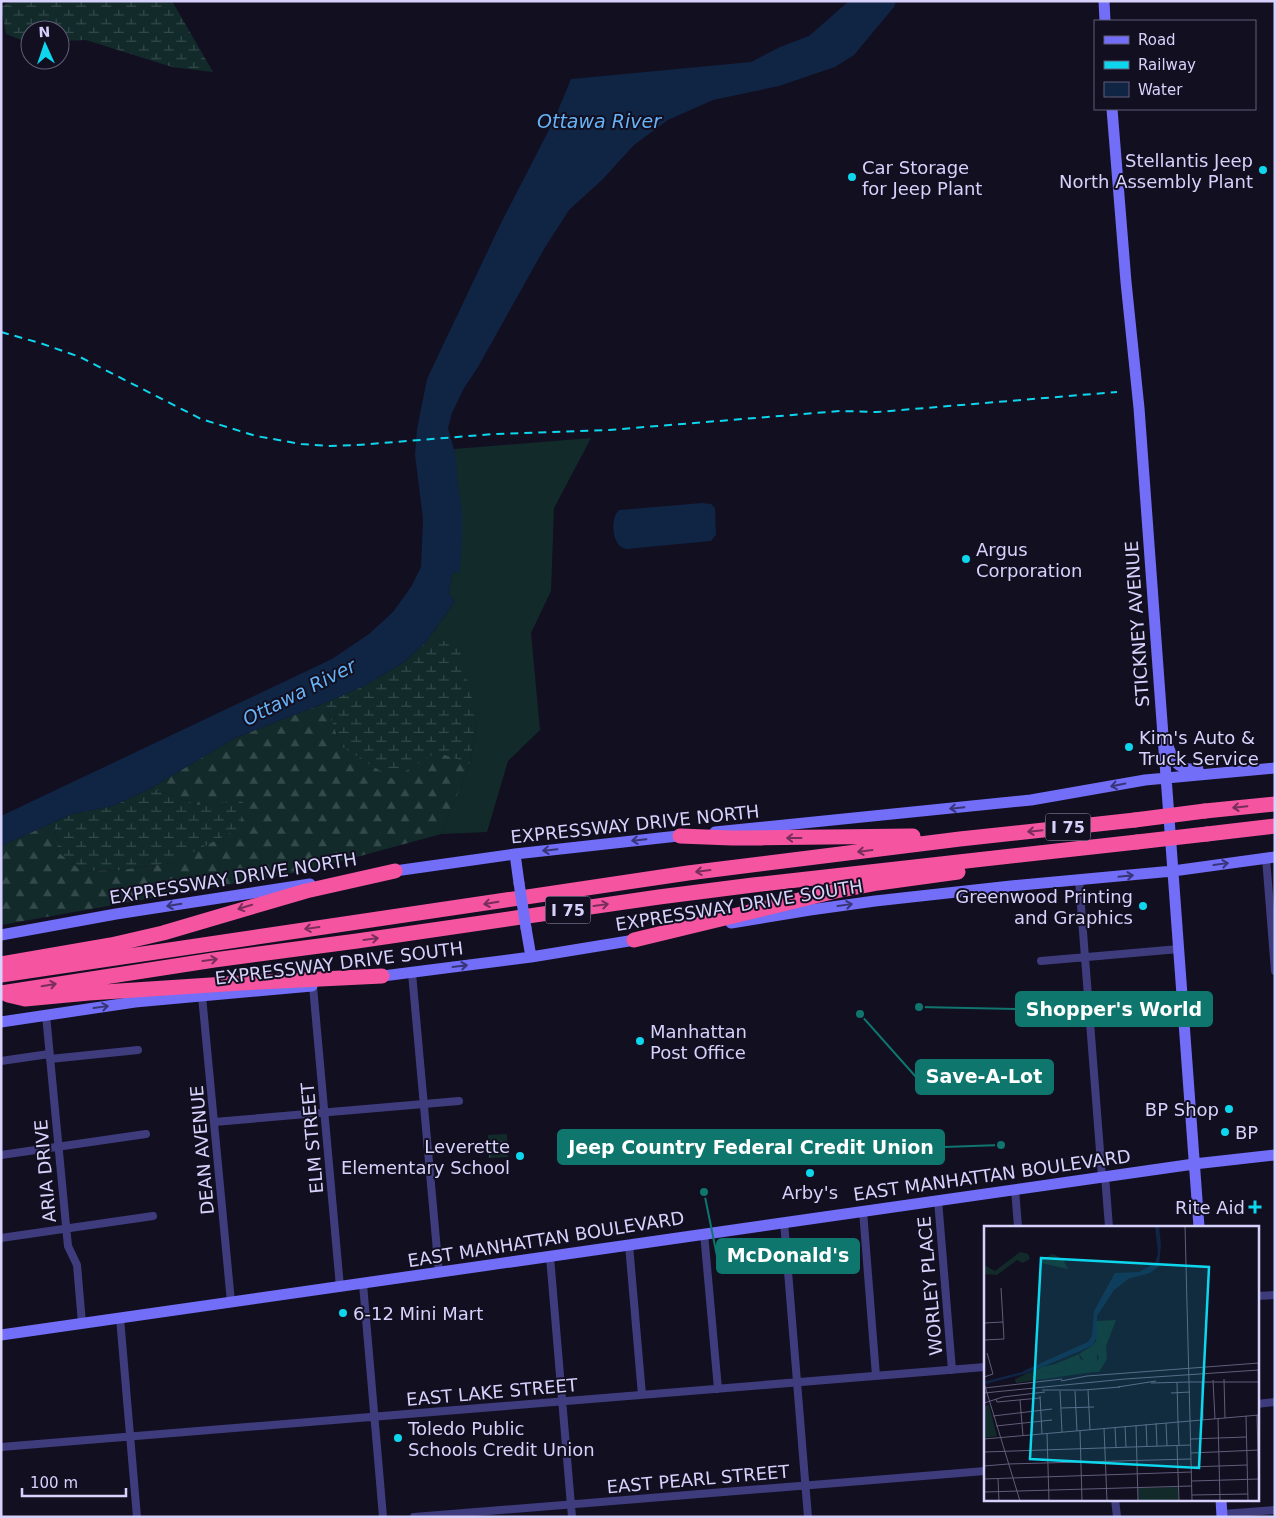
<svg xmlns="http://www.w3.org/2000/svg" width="1276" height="1518" viewBox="0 0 1276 1518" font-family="'DejaVu Sans',sans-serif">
<defs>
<pattern id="forest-firs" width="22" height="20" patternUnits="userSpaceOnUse" patternTransform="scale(1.25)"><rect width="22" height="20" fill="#122b2a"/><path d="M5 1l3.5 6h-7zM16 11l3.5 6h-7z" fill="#34494a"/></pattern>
<pattern id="wetland-marsh" width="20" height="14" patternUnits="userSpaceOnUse" patternTransform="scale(1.25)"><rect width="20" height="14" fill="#122b2a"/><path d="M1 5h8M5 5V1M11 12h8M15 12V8" fill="none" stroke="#34494a"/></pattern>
<pattern id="park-tufts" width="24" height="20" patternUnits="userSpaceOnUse" patternTransform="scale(1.25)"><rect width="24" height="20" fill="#122b2a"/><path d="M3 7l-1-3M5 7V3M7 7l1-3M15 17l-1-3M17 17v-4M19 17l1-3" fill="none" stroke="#34494a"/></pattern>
</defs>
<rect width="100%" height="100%" fill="#120f21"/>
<path fill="#122b2a" d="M591 438 554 508 551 591 531 633 540 730 508 761 487 832 441 834 470 764 477 718 426 642 455 601 449 594 452 573 459 572 458 487 454 449Z"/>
<path fill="url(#forest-firs)" d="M325 703 341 746 437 752 470 764 441 834 305 871 1 925V846L54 822 58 852 82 871 119 870 172 863 242 802 197 805 151 788 235 738Z"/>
<path fill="url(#wetland-marsh)" d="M12 1H172L213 72 172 67 86 40 60 41V30H30L29 43 6 34 1 7Z
M457 640 477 718 470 764 437 752 393 779 341 746 325 703 366 685 404 662 426 642Z
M151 788 197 805 243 801 240 828 172 863 119 870 82 871 58 852 54 822 72 814 113 806Z"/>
<path fill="url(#park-tufts)" d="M507 1134 508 1157 489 1158 488 1135Z"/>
<path fill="#102444" d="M849 1H896L894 7 854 55 835 67 779 86 713 100 668 120 634 145 602 180 569 210 544 249 478 367 464 388 452 413 448 428 456 457 458 487 462 511V538L460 572 452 573 449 594 455 601 426 642 404 662 366 685 325 703 235 738 151 788 113 806 72 814 1 846V816L332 659 369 634 393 612 411 587 421 567 423 519 415 455 417 429 427 379 501 223 554 120 571 79 751 62 780 47 809 36Z
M702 503 711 504 715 508 716 535 711 541 627 549C624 548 621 548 619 545 612 538 611 517 619 510Z"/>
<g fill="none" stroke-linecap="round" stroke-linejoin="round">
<path stroke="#3f3c7e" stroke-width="8" d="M1266 858 1275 971
M1079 880 1102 1177
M1041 961 1179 949
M412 973 439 1273
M313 986 340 1287
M202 996 231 1302
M46 1015 67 1236 68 1246 77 1265 82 1323
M50 1059 138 1050
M1 1061 49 1054
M214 1122 459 1101
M1 1155 146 1134
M1105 1176 1109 1227
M1015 1189 1018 1227
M938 1200 952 1370
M863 1211 876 1376
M784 1222 808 1517
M704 1233 718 1389
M1 1238 153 1216
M629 1245 642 1395
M550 1257 572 1517
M363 1284 383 1517
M1257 1296 1275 1295
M120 1318 137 1517
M1257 1404 1275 1402
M1 1447 985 1367
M1115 1499 1117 1517
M1222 1514 1275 1510
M414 1517 985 1471"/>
<path stroke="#726ef7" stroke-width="11" d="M1104 1 1105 21
M1112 109 1126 282 1139 408 1199 1227
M1167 743C1173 761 1177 771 1198 769
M715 832 1031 800 1145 780 1275 768
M515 854 519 883
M388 872 515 854 687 835
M731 923 810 910 875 901 1011 886 1173 871 1275 857
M526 928 531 957
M1 935 116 914 310 884
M375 977 531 957 641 939
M1 1022 135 1002 312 986
M1 1335 1194 1164 1275 1155
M1221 1499 1222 1517"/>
<path stroke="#f554a1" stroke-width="15" d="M1205 811 1275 804
M1207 834 1275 826
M680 836 732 838 913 836
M634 940 836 891 878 883 958 872
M1 964 111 945 163 933 306 891 395 871
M1 975 688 873 960 839 1135 820
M1 993 214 960 357 941 659 897 753 885 1137 842
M8 995 25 999 89 993 241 983 382 976"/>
<path stroke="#0dd6ed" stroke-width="2" stroke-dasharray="8 6" stroke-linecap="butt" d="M1 332 40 343 80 357 201 419 256 436 301 444 329 446 357 445 495 434 609 430 840 411 877 412 1117 392"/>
<path stroke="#726ef7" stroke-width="11" d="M519 883 526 928"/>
<path stroke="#f554a1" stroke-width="15" d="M1135 820 1205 811
M1137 842 1207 834"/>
</g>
<defs><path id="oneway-shaft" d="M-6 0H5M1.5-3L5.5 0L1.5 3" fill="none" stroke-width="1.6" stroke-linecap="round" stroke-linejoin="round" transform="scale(1.25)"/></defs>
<g stroke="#383577">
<use href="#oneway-shaft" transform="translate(1118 785) rotate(169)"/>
<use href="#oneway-shaft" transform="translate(957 808) rotate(174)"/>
<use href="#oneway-shaft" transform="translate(639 840) rotate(174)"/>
<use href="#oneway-shaft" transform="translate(550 850) rotate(174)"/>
<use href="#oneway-shaft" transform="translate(1221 864) rotate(-8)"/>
<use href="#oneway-shaft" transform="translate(1126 876) rotate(-6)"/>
<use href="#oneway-shaft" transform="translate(174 905) rotate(171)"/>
<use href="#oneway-shaft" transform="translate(845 905) rotate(-8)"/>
<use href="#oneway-shaft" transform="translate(460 966) rotate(-7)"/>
<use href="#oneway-shaft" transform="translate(101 1007) rotate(-8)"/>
</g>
<g stroke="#782e5b">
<use href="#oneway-shaft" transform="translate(1240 807) rotate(174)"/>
<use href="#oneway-shaft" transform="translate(1035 831) rotate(174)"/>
<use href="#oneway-shaft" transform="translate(794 838) rotate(180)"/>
<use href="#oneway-shaft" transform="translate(865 851) rotate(173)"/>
<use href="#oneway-shaft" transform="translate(703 871) rotate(173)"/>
<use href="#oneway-shaft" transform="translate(491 903) rotate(171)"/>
<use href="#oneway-shaft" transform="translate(601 905) rotate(-8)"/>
<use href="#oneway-shaft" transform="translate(245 907) rotate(163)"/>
<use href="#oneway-shaft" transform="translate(312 928) rotate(172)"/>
<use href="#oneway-shaft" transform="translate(371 939) rotate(-8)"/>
<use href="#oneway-shaft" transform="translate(210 960) rotate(-8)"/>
<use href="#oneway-shaft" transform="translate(49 985) rotate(-10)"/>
</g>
<g fill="#0dd6ed" stroke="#120f21" stroke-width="2">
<circle cx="1263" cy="170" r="5"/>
<circle cx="852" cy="177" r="5"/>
<circle cx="966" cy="559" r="5"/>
<circle cx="1129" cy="747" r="5"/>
<circle cx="1143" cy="906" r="5"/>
<circle cx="640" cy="1041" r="5"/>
<circle cx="1229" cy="1109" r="5"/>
<circle cx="1225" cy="1132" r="5"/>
<circle cx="520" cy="1156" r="5"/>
<circle cx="810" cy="1173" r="5"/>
<path d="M1252.5 1199.5h5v5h5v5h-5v5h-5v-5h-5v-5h5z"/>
<circle cx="343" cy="1313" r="5"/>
<circle cx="398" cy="1438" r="5"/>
</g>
<g text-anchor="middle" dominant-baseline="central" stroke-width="4" stroke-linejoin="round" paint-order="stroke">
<g fill="#120f21" stroke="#9c98ba" stroke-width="1">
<rect x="1045.5" y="813.5" width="45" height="27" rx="4"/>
<rect x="545.5" y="896.5" width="45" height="27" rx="4"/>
</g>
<g font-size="16" font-weight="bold" fill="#d7d2fc">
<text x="1068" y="827">I 75</text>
<text x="568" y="910">I 75</text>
</g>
<g font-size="18" fill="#d7d2fc" stroke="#120f21" text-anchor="start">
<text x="1253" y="160" text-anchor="end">Stellantis Jeep<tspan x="1253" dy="21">North Assembly Plant</tspan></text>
<text x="862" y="167">Car Storage<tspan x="862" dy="21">for Jeep Plant</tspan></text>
<text x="976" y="549">Argus<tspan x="976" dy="21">Corporation</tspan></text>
<text x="1139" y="737">Kim's Auto &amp;<tspan x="1139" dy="21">Truck Service</tspan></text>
<text x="1133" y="896" text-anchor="end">Greenwood Printing<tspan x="1133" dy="21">and Graphics</tspan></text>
<text x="650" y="1031">Manhattan<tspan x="650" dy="21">Post Office</tspan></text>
<text x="1219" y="1109" text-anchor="end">BP Shop</text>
<text x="1235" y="1132">BP</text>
<text x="510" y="1146" text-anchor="end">Leverette<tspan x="510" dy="21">Elementary School</tspan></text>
<text x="810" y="1192" text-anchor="middle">Arby's</text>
<text x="1245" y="1207" text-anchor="end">Rite Aid</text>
<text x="353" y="1313">6-12 Mini Mart</text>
<text x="408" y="1428">Toledo Public<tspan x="408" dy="21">Schools Credit Union</tspan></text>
</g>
<g font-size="18" fill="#d7d2fc" stroke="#120f21">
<text transform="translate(1137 624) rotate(-94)">STICKNEY AVENUE</text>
<text transform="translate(635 824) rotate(-6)">EXPRESSWAY DRIVE NORTH</text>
<text transform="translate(233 878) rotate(-9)">EXPRESSWAY DRIVE NORTH</text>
<text transform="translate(739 905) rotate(-9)">EXPRESSWAY DRIVE SOUTH</text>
<text transform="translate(339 963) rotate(-7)">EXPRESSWAY DRIVE SOUTH</text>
<text transform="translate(312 1138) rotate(-95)">ELM STREET</text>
<text transform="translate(202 1150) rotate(-95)">DEAN AVENUE</text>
<text transform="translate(45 1171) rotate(-95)">ARIA DRIVE</text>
<text transform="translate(992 1175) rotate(-8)">EAST MANHATTAN BOULEVARD</text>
<text transform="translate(546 1239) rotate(-9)">EAST MANHATTAN BOULEVARD</text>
<text transform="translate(930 1286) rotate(-95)">WORLEY PLACE</text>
<text transform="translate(492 1392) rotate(-5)">EAST LAKE STREET</text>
<text transform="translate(698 1479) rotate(-5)">EAST PEARL STREET</text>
</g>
<g font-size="19" font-style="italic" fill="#66b3f6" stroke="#120f21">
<text x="599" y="121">Ottawa River</text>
<text transform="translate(299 692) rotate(-27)">Ottawa River</text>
</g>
</g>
<g transform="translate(984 1226)">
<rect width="275" height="275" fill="#120f21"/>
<path d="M132 94 122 120 123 133 115 146H109L115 131 108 120 112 115 113 95Z" fill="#122b2a"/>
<path d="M95 128 96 133 113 137 109 146 32 157 31 153 58 141V145L66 148 82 144 83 140 71 138Z" fill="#122b2a"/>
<path d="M36 26 44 28 46 33 39 37 33 34 13 49 0 48V39L11 45ZM69 28 79 33 84 43 57 37V33ZM108 120H113V137L103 138 95 128ZM71 138 83 140 82 144 66 148 58 145V141Z" fill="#122b2a"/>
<path d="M5 179 13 210 0 212V180Z" fill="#122b2a"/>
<path d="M194 261V275H154V262Z" fill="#122b2a"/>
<path d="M171 0H175L177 19 175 40 166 47 144 53 130 64 113 90V111L108 120 41 148 39 145 104 116 108 110 110 85 131 47 155 46 171 37 174 28Z" fill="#102444"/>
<path fill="none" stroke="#102444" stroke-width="2.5" d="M0 157 43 146"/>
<path fill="none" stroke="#615d79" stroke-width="1" d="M201 0 205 156H275M0 97 19 96M0 114 20 113 17 62M103 150 275 137M0 151 9 148 3 127M240 153 241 192M229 154 231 193M77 155 103 150M218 155 219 194M193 156 194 196M0 157 36 275M167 157 205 156 206 194M134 161 172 155M1 162 78 153M58 164H100M100 164 136 161M104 164 106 204M76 165 78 206M91 165 93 205M0 167 141 153 275 144M187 167 206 166M56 170 58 208M12 173 13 176 56 172M36 174 39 210M0 177 19 171 61 166M77 182 110 181M273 189 275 267M9 190 68 183M262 190 264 275M234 192 236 275M206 194 208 275M194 195 195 219M172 197 173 220M182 197 183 220M162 198 163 220M152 199 154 275M12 200 68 194M141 200 142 221M131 201 132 221M120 202 123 275M96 205 98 275M63 207 65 275M0 213 275 189M207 213 262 211M193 219 195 275M0 226 207 219M207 227 275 224M24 238 207 233M0 240 24 238M207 241 263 239M28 252 208 246M0 253 28 252M14 253 15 275M208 255 275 253M0 266 208 260M208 269 264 268"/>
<path fill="#0dd6ed" fill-opacity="0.15" stroke="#0dd6ed" stroke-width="2.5" d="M57 32 225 41 215 242 46 233Z"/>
<rect width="275" height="275" fill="none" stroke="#d7d2fc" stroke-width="2.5"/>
</g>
<path fill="none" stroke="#0f766e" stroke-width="2" d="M919 1007L1016 1009M860 1014L916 1077M1001 1145L944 1147M704 1192L717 1256"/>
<g fill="#0f766e" stroke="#120f21" stroke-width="2">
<circle cx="919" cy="1007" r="5"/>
<circle cx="860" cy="1014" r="5"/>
<circle cx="1001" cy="1145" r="5"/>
<circle cx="704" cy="1192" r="5"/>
</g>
<g fill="#0f766e" stroke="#0f766e" stroke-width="2">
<rect x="1016" y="992" width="196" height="34" rx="5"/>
<rect x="916" y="1060" width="137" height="34" rx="5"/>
<rect x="558" y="1130" width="386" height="34" rx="5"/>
<rect x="717" y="1239" width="142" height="34" rx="5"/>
</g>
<g font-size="19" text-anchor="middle" font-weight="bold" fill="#fff">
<text x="1114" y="1016">Shopper's World</text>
<text x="984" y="1083">Save-A-Lot</text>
<text x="751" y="1154">Jeep Country Federal Credit Union</text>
<text x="788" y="1262">McDonald's</text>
</g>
<rect width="1276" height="1518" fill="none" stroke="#d7d2fc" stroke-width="5"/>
<rect x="1094" y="20" width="162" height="90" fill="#120f21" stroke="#615d79"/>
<rect x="1104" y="36" width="25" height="8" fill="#726ef7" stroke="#615d79"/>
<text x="1138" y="45" font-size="15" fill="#d7d2fc">Road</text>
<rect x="1104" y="61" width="25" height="8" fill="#0dd6ed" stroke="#615d79"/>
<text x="1138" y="70" font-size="15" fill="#d7d2fc">Railway</text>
<rect x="1104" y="82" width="25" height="15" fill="#102444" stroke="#615d79"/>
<text x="1138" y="95" font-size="15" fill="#d7d2fc">Water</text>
<g transform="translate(45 45) rotate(357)"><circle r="24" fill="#120f21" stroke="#615d79"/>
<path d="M0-4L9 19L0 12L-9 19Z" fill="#0dd6ed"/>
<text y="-8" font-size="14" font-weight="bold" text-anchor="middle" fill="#d7d2fc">N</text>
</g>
<path d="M22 1488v8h104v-8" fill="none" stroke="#d7d2fc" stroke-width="2.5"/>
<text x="30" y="1488" font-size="15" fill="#d7d2fc" stroke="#120f21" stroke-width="4" paint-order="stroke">100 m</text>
</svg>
